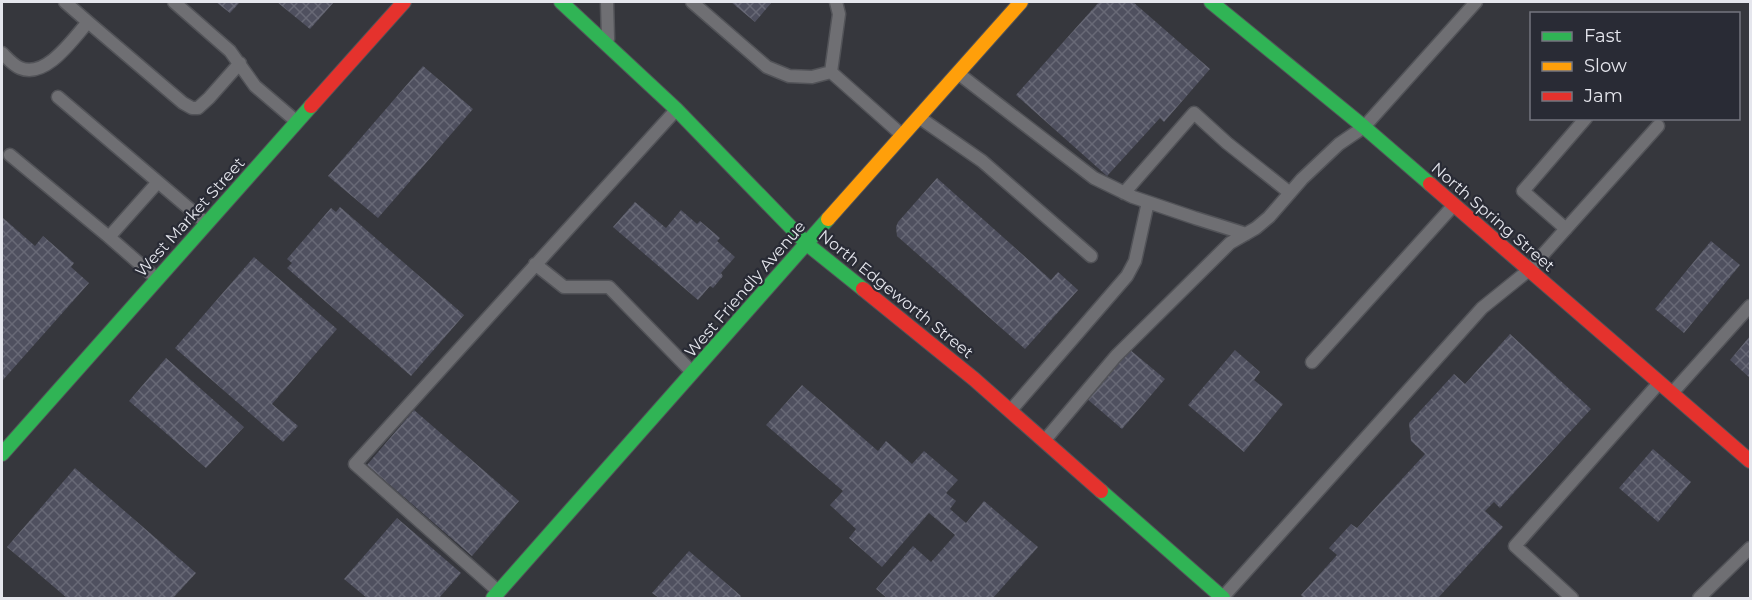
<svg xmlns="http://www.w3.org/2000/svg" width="1752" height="600" viewBox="0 0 1752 600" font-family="Montserrat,sans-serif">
<defs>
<pattern id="building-cross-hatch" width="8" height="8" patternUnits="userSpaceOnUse" patternTransform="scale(1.5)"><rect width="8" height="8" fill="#4f505f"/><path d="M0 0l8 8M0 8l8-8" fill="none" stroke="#686976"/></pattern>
</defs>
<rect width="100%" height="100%" fill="#36373d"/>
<path fill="url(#building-cross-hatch)" d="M216 2H240L230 13Z
M277 2H334L310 29Z
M731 2H772L755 22Z
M1099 2H1133L1210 69 1164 122 1160 118 1107 176 1016 95Z
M423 66 473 109 378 218 328 176Z
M937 178 1051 280 1058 272 1078 290 1025 349 897 236 896 227 898 222Z
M635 202 666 228 681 210 697 224 700 221 720 238 717 241 735 257 721 273 723 276 713 288 710 286 698 300 613 227Z
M340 207 464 315 411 376 287 268 292 263 287 259 331 208 336 212Z
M2 217 35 246 43 236 74 263 71 267 89 283 2 381Z
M1711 241 1740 265 1684 333 1655 309Z
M254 257 337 329 272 404 298 426 283 442 175 348Z
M1510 334 1591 409 1500 508 1494 502 1485 511 1503 527 1438 598H1304L1301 595 1337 555 1329 548 1351 524 1357 528 1425 454 1411 441 1409 423 1454 374 1465 384Z
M1750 336V378L1730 360Z
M1129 349 1165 379 1122 429 1086 398Z
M1235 350 1260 372 1254 380 1283 404 1244 452 1188 405Z
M166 358 244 427 206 468 129 401Z
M802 385 878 451 886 441 912 464 924 451 958 480 946 493 956 501 950 509 966 523 984 501 1038 547 993 598H887L876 589 913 546 931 562 955 535 929 513 882 567 849 538 856 529 830 505 843 491 766 425Z
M414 410 519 501 472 556 367 465Z
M1653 449 1691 482 1658 522 1619 488Z
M75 468 196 573 173 598H67L7 547Z
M397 518 461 573 439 598H367L344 579Z
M689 551 741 596 739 598H659L652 593Z"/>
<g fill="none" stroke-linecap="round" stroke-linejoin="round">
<g stroke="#525358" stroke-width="15">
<path id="lane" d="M65 2 88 22
M174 2 230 51 255 86 296 121
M607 2 608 39
M692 2 767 67 789 76 812 77 831 72
M2 53C7 58 13 65 20 68 46 79 73 39 88 22L183 103 192 108H198L209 98 240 63
M831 72 902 135
M831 72 839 14 836 2
M959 74 1094 178 1133 197 1195 218 1246 234
M58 97 158 182
M920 118 982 161 1091 256
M10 155 109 237
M1124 193 1194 113 1227 143 1290 193
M1566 229 1523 191 1586 118
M535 264 564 287H609L692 372
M156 278 109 237 158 182 205 222
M1312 362 1453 206
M1673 392 1750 306
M1011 410 1127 276 1135 261 1148 202
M1045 440 1116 356 1230 243 1256 228 1269 217 1302 179 1339 144 1364 127 1476 2
M498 591 355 464 676 110
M1223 597 1482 308 1529 270 1658 126
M1572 598 1515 546 1659 383
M1699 598 1750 548"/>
</g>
<g stroke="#525358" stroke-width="16">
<path id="fast" d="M561 2 676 109 807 244 863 289
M1211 2 1364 127 1430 184
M2 454 311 106
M1101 491 1223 598
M493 598 828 219"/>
</g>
<g stroke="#525358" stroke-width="16">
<path id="slow" d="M828 219 1021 2"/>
</g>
<g stroke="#525358" stroke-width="16">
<path id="jam" d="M311 106 404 2
M1430 184 1750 461
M863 289 974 379 1101 491"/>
</g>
<use href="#lane" stroke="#6f6f73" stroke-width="12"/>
<use href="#fast" stroke="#30b455" stroke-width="14"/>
<use href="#slow" stroke="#ff9f0a" stroke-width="14"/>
<use href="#jam" stroke="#e5322d" stroke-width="14"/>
</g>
<g text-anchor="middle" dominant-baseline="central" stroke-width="4.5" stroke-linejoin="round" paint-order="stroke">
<g font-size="16" fill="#e5e6ed" stroke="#292b35">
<text transform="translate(190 217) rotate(-48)">West Market Street</text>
<text transform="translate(1493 217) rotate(41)">North Spring Street</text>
<text transform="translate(745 289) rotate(-49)">West Friendly Avenue</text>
<text transform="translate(896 294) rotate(39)">North Edgeworth Street</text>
</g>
</g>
<rect width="1752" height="600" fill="none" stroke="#e5e6ed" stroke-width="6"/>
<rect x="1530" y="12" width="210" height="108" fill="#292b35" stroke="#74767f" stroke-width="1.5"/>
<rect x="1542" y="32" width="30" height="9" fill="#30b455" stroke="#74767f" stroke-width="1.5"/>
<text x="1584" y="42" font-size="18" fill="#e5e6ed">Fast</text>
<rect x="1542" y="62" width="30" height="9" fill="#ff9f0a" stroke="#74767f" stroke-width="1.5"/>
<text x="1584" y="72" font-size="18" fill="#e5e6ed">Slow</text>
<rect x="1542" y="92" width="30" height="9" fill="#e5322d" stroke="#74767f" stroke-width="1.5"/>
<text x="1584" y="102" font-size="18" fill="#e5e6ed">Jam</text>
</svg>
